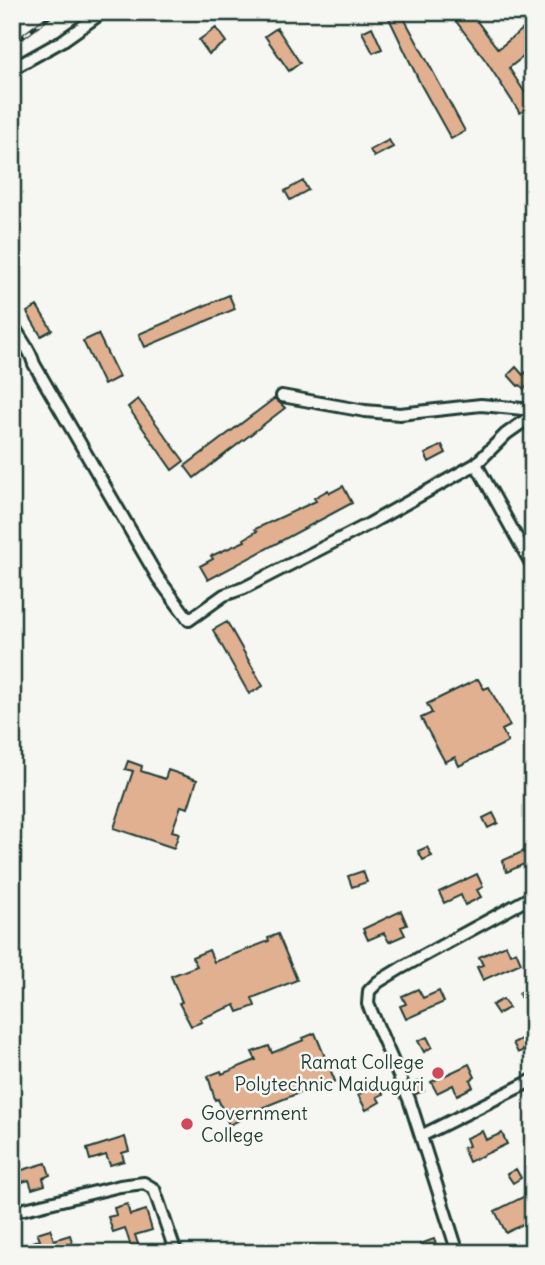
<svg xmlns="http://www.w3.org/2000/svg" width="545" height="1265" viewBox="0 0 545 1265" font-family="Delius,sans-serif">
<rect width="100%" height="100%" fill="#f6f6f2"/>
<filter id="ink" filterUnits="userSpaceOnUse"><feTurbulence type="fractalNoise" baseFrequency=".0143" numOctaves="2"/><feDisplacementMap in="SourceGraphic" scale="14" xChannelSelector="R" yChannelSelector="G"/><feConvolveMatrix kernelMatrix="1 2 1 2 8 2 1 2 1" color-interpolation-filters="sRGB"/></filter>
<g filter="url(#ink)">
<path fill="#e0b091" stroke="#1f3d34" stroke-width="2" d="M386 12H400L405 20 465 131 451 139 421 85Z
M449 12H470L498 49 528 25 533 30V49L509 68 533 105 520 113 486 61Z
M372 27 382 49 373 53 362 32Z
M216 28 226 42 209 54 199 40Z
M277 28 300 63 289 71 265 36Z
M389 140 393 147 374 157 370 150Z
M303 181 308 190 290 200 285 191Z
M229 295 235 309 145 347 139 334Z
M37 306 52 330 41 336 27 312Z
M98 334 119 377 104 385 83 341Z
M533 366V381L524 389 520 385 518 386 508 375 516 367 523 375Z
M275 398 285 408 194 478 185 466Z
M138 399 184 461 172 470 128 407Z
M442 445 446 453 429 462 425 454Z
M343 486 352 503 208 580 200 566 213 559 211 556 245 541 244 539 257 531 255 529 316 501 314 498 328 490 330 493Z
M227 622 263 686 249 694 213 630Z
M478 679 484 689 489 687 510 726 502 730 508 742 459 766 455 757 445 762 421 718 432 713 427 704Z
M128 761 142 766 141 771 165 779 168 770 197 780 188 808 181 806 172 831 179 833 174 848 114 828 133 771 125 769Z
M493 813 498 823 488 828 483 818Z
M427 847 432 856 423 860 418 851Z
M533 847V884L524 864 507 872 502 861Z
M363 871 367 882 352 887 348 876Z
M477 874 483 887 477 890 481 897 465 905 461 895 444 903 439 892Z
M401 911 407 925 401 927 405 935 389 942 384 933 368 940 363 929Z
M278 934 297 980 252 998 255 1006 238 1012 235 1005 200 1019 202 1022 191 1026 179 1003 182 1002 171 976 197 966 192 957 209 950 214 962 269 941 268 938Z
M506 945 510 954 516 951 521 963 483 980 477 967 483 965 479 957Z
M529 988 533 998 524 1003 519 993Z
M418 989 423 998 439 991 444 1002 406 1019 400 1006 406 1004 402 996Z
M503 999 509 1008 498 1014 492 1005Z
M315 1033 335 1081 327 1085 326 1082 239 1117 240 1120 229 1125 218 1099 215 1100 208 1076 221 1071 222 1074 256 1060 252 1052 269 1046 272 1053 304 1040 303 1038Z
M533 1033V1045L518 1053 513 1043Z
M427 1037 432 1047 424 1052 418 1041Z
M469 1064 475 1077 470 1080 473 1087 457 1095 453 1085 437 1093 431 1082Z
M420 1081 424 1091 416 1094 412 1084Z
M377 1084 383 1094 377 1097 380 1102 366 1110 358 1095Z
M482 1131 486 1140 502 1133 507 1144 469 1162 463 1148 469 1146 466 1138Z
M125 1137 129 1151 122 1153 124 1161 110 1165 106 1155 90 1160 87 1149Z
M46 1163 50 1175 43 1178 45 1185 32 1189 29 1180 12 1185V1173Z
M516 1169 521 1178 513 1183 507 1174Z
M525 1196 533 1210V1219L506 1233 495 1211Z
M127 1204 130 1215 146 1210 152 1230 135 1235 141 1253H133L125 1228 113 1232 108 1217 116 1215 114 1208Z
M50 1229 54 1240 70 1235 73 1245 48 1253H35L32 1242 40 1240 37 1233Z
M434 1239 439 1253H423L420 1244Z"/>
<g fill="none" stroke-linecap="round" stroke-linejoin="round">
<g stroke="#1f3d34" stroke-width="16">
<path id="minor" d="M12 69 62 41 103 12
M12 323C19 338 30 348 34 364L158 578 189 620 224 595 244 588 369 524 476 464 506 434 533 415
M282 396 365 411 400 414 481 405 533 410
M476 464 533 567
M421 1136 533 1080
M12 1212 120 1186 144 1183 154 1189 176 1253
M12 1250 14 1253
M458 1253 409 1099 368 1004 369 991 378 982 401 968 533 896"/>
</g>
<use href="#minor" stroke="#f6f6f2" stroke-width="10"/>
<g stroke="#1f3d34" stroke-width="5">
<path id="rail" d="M12 45 55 12"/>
</g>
<use href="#rail" stroke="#f6f6f2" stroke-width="2.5" stroke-dasharray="8" stroke-linecap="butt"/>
</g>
</g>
<g fill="#d1495b" stroke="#f6f6f2" stroke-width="2.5">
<circle cx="438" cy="1073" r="7"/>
<circle cx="187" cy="1124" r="7"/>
</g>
<g text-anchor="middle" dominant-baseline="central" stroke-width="5" stroke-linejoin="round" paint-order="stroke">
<g font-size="19" fill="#1f3d34" stroke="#f6f6f2" text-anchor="end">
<text x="424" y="1062">Ramat College<tspan x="424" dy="22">Polytechnic Maiduguri</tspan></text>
<text x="201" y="1113" text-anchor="start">Government<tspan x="201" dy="22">College</tspan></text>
</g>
</g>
<rect width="545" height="1265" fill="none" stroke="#f6f6f2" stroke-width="42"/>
<rect x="21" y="21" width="503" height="1223" fill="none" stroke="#1f3d34" stroke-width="2.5" filter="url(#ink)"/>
</svg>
